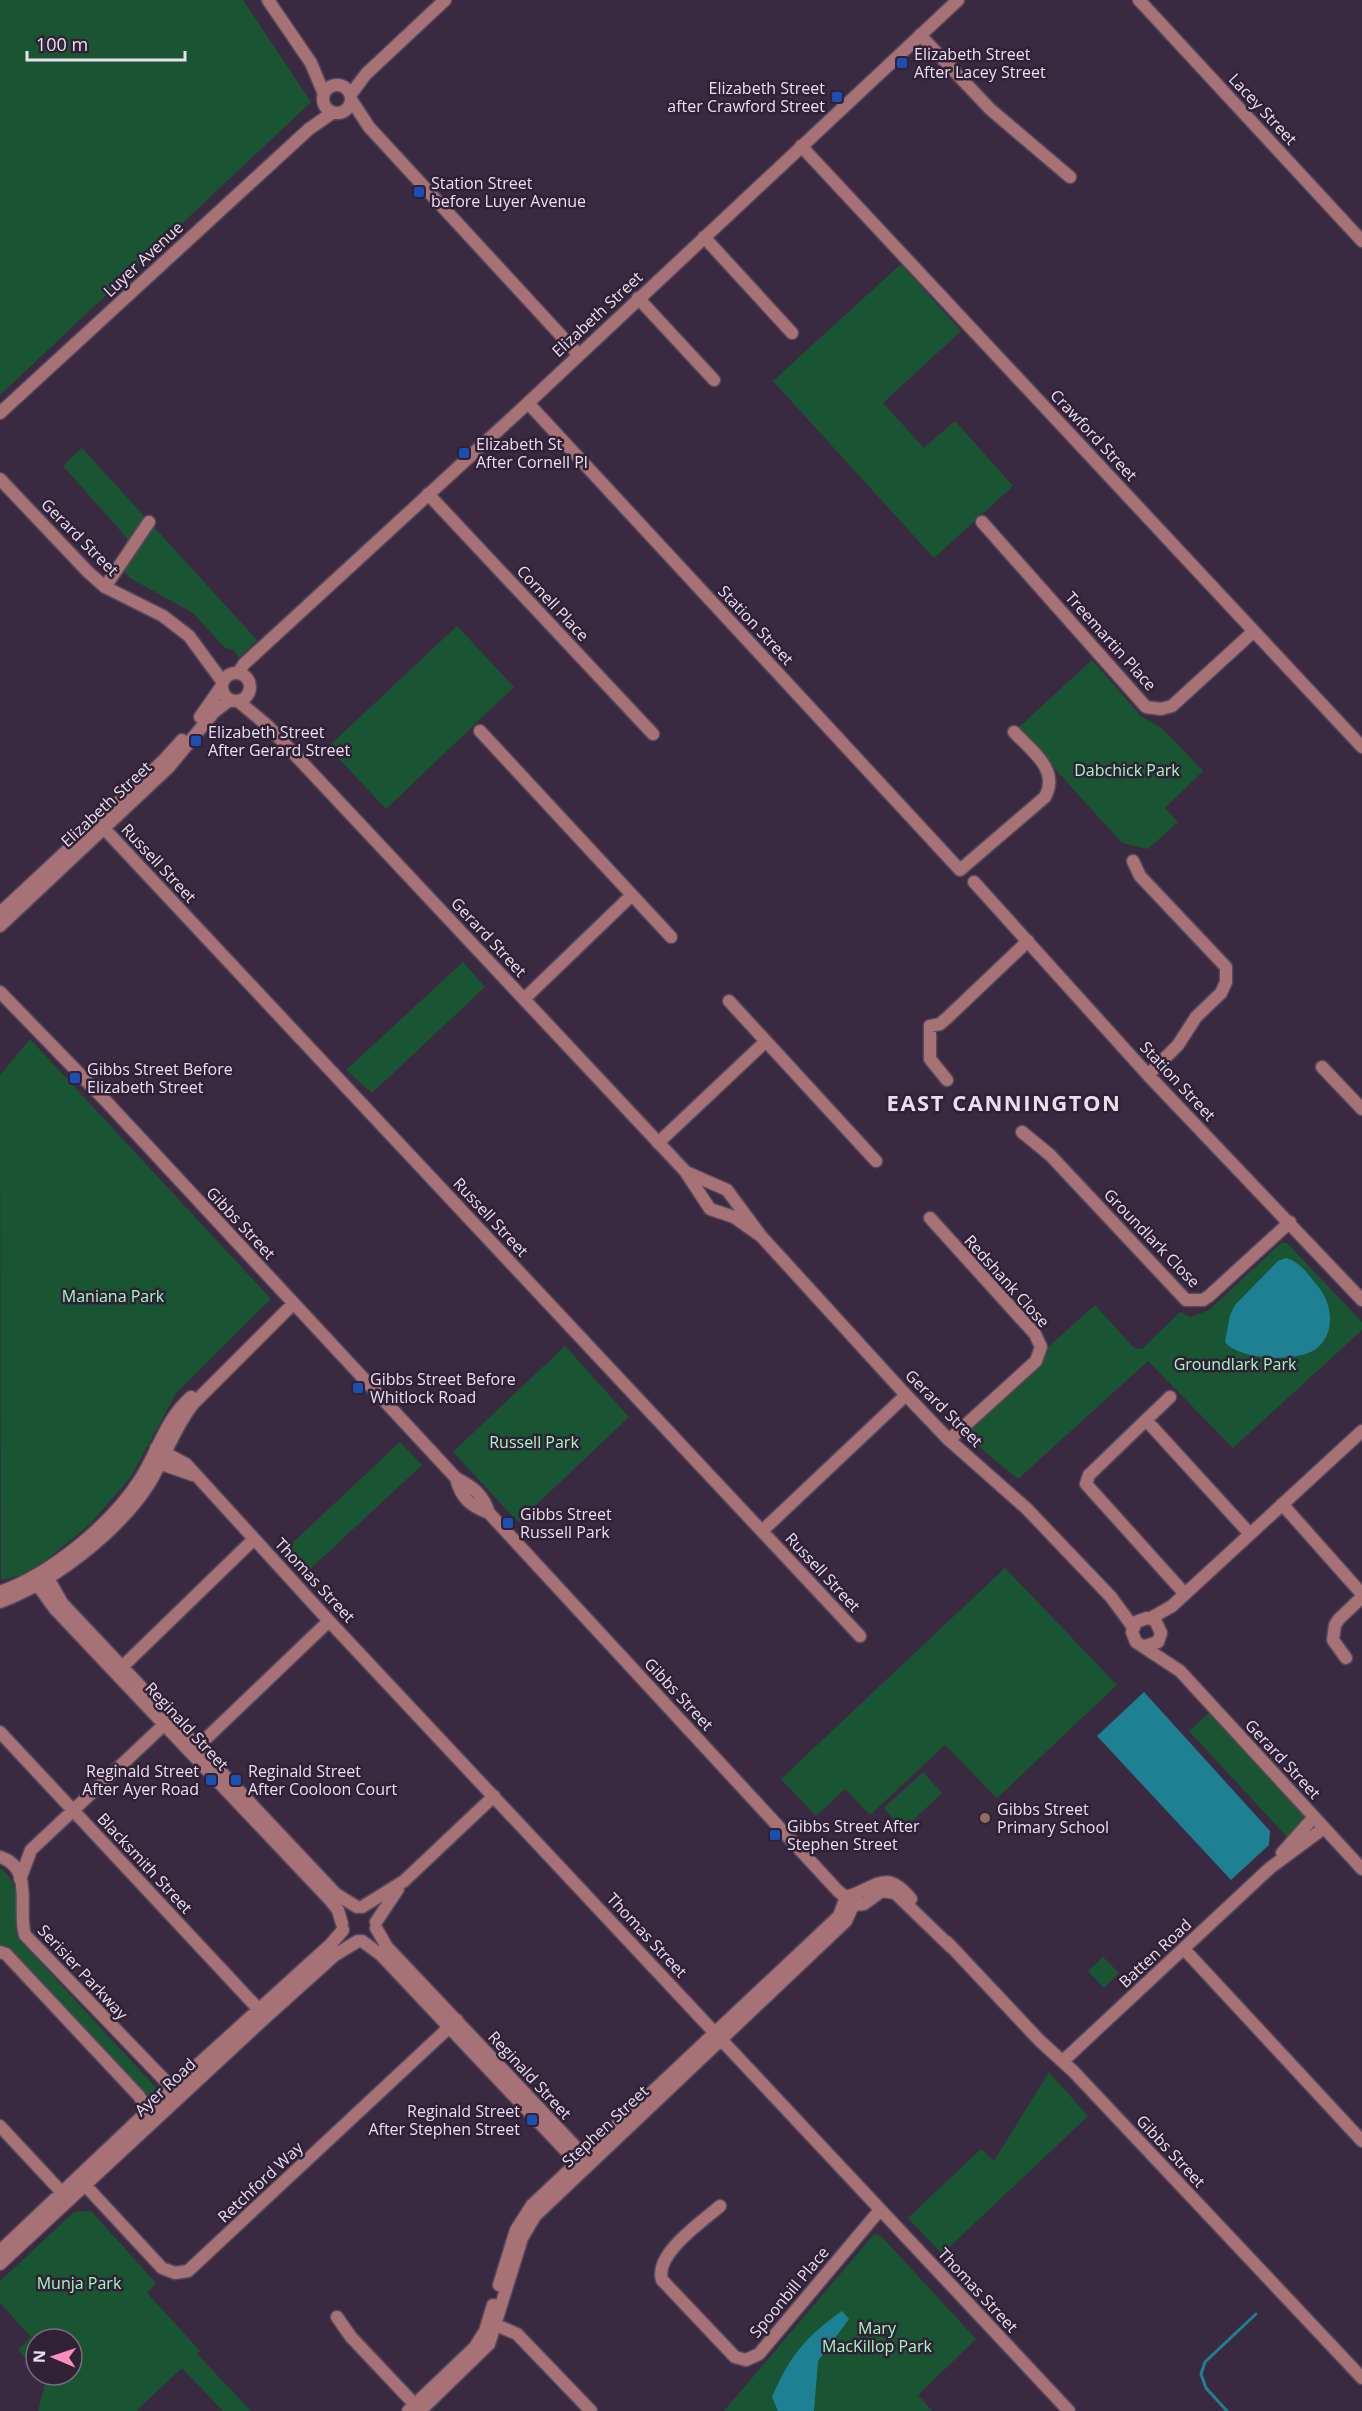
<svg xmlns="http://www.w3.org/2000/svg" width="1362" height="2411" viewBox="0 0 1362 2411" font-family="'Open Sans',sans-serif">
<rect width="100%" height="100%" fill="#3a2a41"/>
<path fill="#1a5533" d="M0 0H243L311 102 0 395Z
M901 264 961 331 883 403 924 448 955 421 1013 486 934 558 773 381Z
M82 448 257 640 239 658 234 650 225 648 193 613 130 578 123 570 127 538 63 466Z
M457 626 514 687 386 809 328 747Z
M1092 660 1141 716 1162 728 1203 771 1165 808 1178 822 1148 849 1122 843 1018 728Z
M463 962 485 987 372 1093 346 1070Z
M30 1039 271 1299 176 1393 131 1477 90 1524 45 1561 21 1575 1 1580 0 1075Z
M1281 1243H1287L1362 1322V1330L1233 1448 1148 1361 1018 1479 966 1436 968 1429 1046 1355 1047 1348 1095 1305 1134 1348 1142 1349 1180 1312 1191 1317 1209 1310Z
M565 1346 629 1417 518 1522 453 1452Z
M400 1442 422 1465 306 1573 285 1550Z
M1005 1568 1117 1685 997 1798 945 1745 870 1815 845 1789 816 1816 781 1779Z
M1211 1711 1308 1817 1287 1837 1189 1731Z
M923 1772 942 1793 903 1830 884 1808Z
M0 1868C24 1885 15 1913 18 1938L160 2092 151 2101 7 1948 0 1946Z
M1103 1957 1119 1973 1104 1988 1088 1971Z
M1049 2072 1088 2116 942 2254 908 2218 981 2149 994 2161Z
M91 2211 156 2283 147 2293 200 2351 197 2354 251 2411H223L182 2368 136 2411H38L46 2381 41 2375H72V2339H36V2370L18 2350 31 2337 0 2303V2281L74 2212Z
M874 2234 881 2236 976 2339 918 2395 932 2411H724Z"/>
<path fill="#1e8193" d="M1286 1258C1300 1262 1307 1273 1316 1284 1325 1294 1329 1304 1330 1317 1330 1330 1327 1340 1316 1349 1297 1363 1239 1360 1225 1342L1230 1315 1235 1305 1278 1261Z
M1144 1692 1270 1831 1269 1845 1231 1880 1097 1736Z
M842 2311 849 2319 818 2361 814 2411H778L772 2397C790 2356 805 2337 842 2311Z"/>
<g fill="none" stroke-linecap="round" stroke-linejoin="round">
<path stroke="#1e8193" stroke-width="3" d="M1227 2411 1206 2388 1201 2374 1205 2362 1256 2314"/>
<g stroke="#56475d" stroke-width="15">
<path id="minor" d="M1139 0 1362 241
M920 35 990 109 1070 177
M801 146 1362 747
M704 237 792 333
M638 298 714 380
M528 403 960 870 1045 797C1060 770 1032 751 1014 732
M428 494 653 734
M982 522 1146 707 1161 709 1172 706 1254 631
M105 587 149 522
M200 717 221 687
M480 731 671 937
M98 822 860 1636
M1133 861 1140 876 1226 967V982L1221 993 1196 1017 1178 1045 1148 1075
M974 882 1148 1075 1362 1300
M0 913 163 761 182 740
M0 926 169 767 214 712 230 700
M0 992 104 1099 456 1478C473 1487 483 1494 489 1513L838 1891 855 1905 864 1904 882 1891 895 1893 952 1948
M524 999 632 895
M729 1001 876 1161
M1322 1067 1362 1109
M947 1080 930 1059V1026L940 1024 948 1017 1028 941
M1022 1132 1050 1155 1186 1300H1203L1209 1296 1290 1222
M658 1143 766 1041
M930 1218 1035 1334 1041 1347 1036 1361 949 1440
M1146 1420 1170 1397
M156 1448 186 1464 329 1621 1069 2411
M153 1461 193 1475
M456 1478C461 1498 470 1506 489 1513
M1282 1504 1362 1594
M762 1531 906 1395
M44 1571 62 1603 336 1894 357 1907
M32 1577 55 1609 330 1900 338 1910 342 1924
M0 1592C51 1574 112 1524 141 1478 159 1449 165 1420 191 1397
M1185 1594 1086 1484 1089 1475 1146 1420 1250 1534
M0 1602C53 1582 118 1532 149 1484 165 1457 174 1428 193 1404L293 1304
M1151 1618 1172 1606 1362 1431
M1346 1658 1333 1640 1335 1625 1339 1619 1362 1597
M118 1671 254 1539
M0 1732 263 2014
M193 1751 329 1621
M1282 1853 1314 1817
M0 1857C35 1868 17 1911 25 1935L176 2092
M20 1879 31 1850 168 1721
M846 1897C876 1889 885 1867 911 1899
M362 1907 404 1881 494 1796
M376 1922 398 1889
M376 1928 387 1947 589 2161
M362 1941 381 1955 582 2168
M947 1942 1039 2040 1074 2072 1362 2378
M1184 1949 1362 2141
M0 1952 6 1954 139 2096 151 2116
M1063 2061 1270 1868 1324 1828
M0 2126 68 2199
M85 2185 162 2268 175 2273 188 2271 457 2020
M720 2206C702 2222 654 2254 662 2280L735 2357 746 2360 759 2354 879 2211
M0 2251 172 2088 331 1944 343 1930
M0 2264 266 2017 335 1955 358 1941
M499 2285 516 2230 532 2205 839 1916 846 1897
M337 2317 351 2337 420 2410
M489 2322 517 2334 591 2411
M408 2411 475 2347 485 2331 493 2305
M420 2411 489 2344 522 2238 535 2216 846 1921 856 1899"/>
</g>
<g stroke="#56475d" stroke-width="15">
<path id="tertiary" d="M268 0 311 63 324 94
M323 99a14 14 0 1 1 28 0a14 14 0 1 1-28 0Z
M351 94 366 74 445 0
M352 101 369 127 578 354
M0 413 309 129 332 113
M0 479 88 572 105 587 163 616 189 636 222 681
M222 687a14 14 0 1 1 28 0a14 14 0 1 1-28 0Z
M238 673 244 664 528 403 958 0
M238 701 268 726 685 1171 710 1209 734 1217 761 1236
M686 1172 727 1190 761 1236 906 1395 949 1440 1026 1508 1111 1597 1133 1627
M1145 1646 1158 1642 1161 1633 1155 1620 1147 1618 1136 1622 1132 1632 1136 1642 1180 1671 1362 1869"/>
</g>
<use href="#minor" stroke="#a67276" stroke-width="12"/>
<use href="#tertiary" stroke="#a67276" stroke-width="12"/>
</g>
<g fill="#1a4fb4" stroke="#302137" stroke-width="2">
<rect x="896" y="57" width="12" height="12" rx="3"/>
<rect x="831" y="91" width="12" height="12" rx="3"/>
<rect x="413" y="186" width="12" height="12" rx="3"/>
<rect x="458" y="447" width="12" height="12" rx="3"/>
<rect x="190" y="735" width="12" height="12" rx="3"/>
<rect x="69" y="1072" width="12" height="12" rx="3"/>
<rect x="352" y="1382" width="12" height="12" rx="3"/>
<rect x="502" y="1517" width="12" height="12" rx="3"/>
<rect x="205" y="1774" width="12" height="12" rx="3"/>
<rect x="230" y="1774" width="12" height="12" rx="3"/>
<rect x="769" y="1829" width="12" height="12" rx="3"/>
<rect x="526" y="2114" width="12" height="12" rx="3"/>
</g>
<circle fill="#8d6e63" stroke="#302137" stroke-width="2" cx="985" cy="1818" r="6"/>
<g text-anchor="middle" dominant-baseline="central" stroke-width="5" stroke-linejoin="round" paint-order="stroke">
<g font-size="16" fill="#e9dfee" stroke="#302137" text-anchor="start">
<text x="914" y="54">Elizabeth Street<tspan x="914" dy="18">After Lacey Street</tspan></text>
<text x="825" y="88" text-anchor="end">Elizabeth Street<tspan x="825" dy="18">after Crawford Street</tspan></text>
<text x="431" y="183">Station Street<tspan x="431" dy="18">before Luyer Avenue</tspan></text>
<text x="476" y="444">Elizabeth St<tspan x="476" dy="18">After Cornell Pl</tspan></text>
<text x="208" y="732">Elizabeth Street<tspan x="208" dy="18">After Gerard Street</tspan></text>
<text x="87" y="1069">Gibbs Street Before<tspan x="87" dy="18">Elizabeth Street</tspan></text>
<text x="370" y="1379">Gibbs Street Before<tspan x="370" dy="18">Whitlock Road</tspan></text>
<text x="520" y="1514">Gibbs Street<tspan x="520" dy="18">Russell Park</tspan></text>
<text x="199" y="1771" text-anchor="end">Reginald Street<tspan x="199" dy="18">After Ayer Road</tspan></text>
<text x="248" y="1771">Reginald Street<tspan x="248" dy="18">After Cooloon Court</tspan></text>
<text x="997" y="1809">Gibbs Street<tspan x="997" dy="18">Primary School</tspan></text>
<text x="787" y="1826">Gibbs Street After<tspan x="787" dy="18">Stephen Street</tspan></text>
<text x="520" y="2111" text-anchor="end">Reginald Street<tspan x="520" dy="18">After Stephen Street</tspan></text>
</g>
<g font-size="16" fill="#e9dfee" stroke="#302137">
<text transform="translate(1263 109) rotate(47)">Lacey Street</text>
<text transform="translate(143 259) rotate(-43)">Luyer Avenue</text>
<text transform="translate(597 314) rotate(-43)">Elizabeth Street</text>
<text transform="translate(1094 435) rotate(47)">Crawford Street</text>
<text transform="translate(80 537) rotate(45)">Gerard Street</text>
<text transform="translate(553 603) rotate(47)">Cornell Place</text>
<text transform="translate(756 625) rotate(47)">Station Street</text>
<text transform="translate(1111 641) rotate(48)">Treemartin Place</text>
<text transform="translate(106 804) rotate(-43)">Elizabeth Street</text>
<text transform="translate(159 863) rotate(47)">Russell Street</text>
<text transform="translate(489 937) rotate(47)">Gerard Street</text>
<text transform="translate(1178 1081) rotate(47)">Station Street</text>
<text transform="translate(491 1217) rotate(47)">Russell Street</text>
<text transform="translate(241 1223) rotate(47)">Gibbs Street</text>
<text transform="translate(1152 1238) rotate(46)">Groundlark Close</text>
<text transform="translate(1007 1281) rotate(48)">Redshank Close</text>
<text transform="translate(944 1408) rotate(45)">Gerard Street</text>
<text transform="translate(823 1572) rotate(47)">Russell Street</text>
<text transform="translate(315 1580) rotate(47)">Thomas Street</text>
<text transform="translate(679 1694) rotate(47)">Gibbs Street</text>
<text transform="translate(187 1726) rotate(47)">Reginald Street</text>
<text transform="translate(1283 1759) rotate(47)">Gerard Street</text>
<text transform="translate(145 1863) rotate(47)">Blacksmith Street</text>
<text transform="translate(647 1935) rotate(47)">Thomas Street</text>
<text transform="translate(1155 1953) rotate(-43)">Batten Road</text>
<text transform="translate(83 1972) rotate(47)">Serisier Parkway</text>
<text transform="translate(530 2075) rotate(47)">Reginald Street</text>
<text transform="translate(165 2087) rotate(-43)">Ayer Road</text>
<text transform="translate(605 2126) rotate(-43)">Stephen Street</text>
<text transform="translate(1171 2151) rotate(47)">Gibbs Street</text>
<text transform="translate(260 2182) rotate(-43)">Retchford Way</text>
<text transform="translate(978 2290) rotate(47)">Thomas Street</text>
<text transform="translate(789 2292) rotate(-50)">Spoonbill Place</text>
</g>
<g font-size="16" fill="#a1fabf" stroke="#302137">
<text x="1127" y="770">Dabchick Park</text>
<text x="113" y="1296">Maniana Park</text>
<text x="1235" y="1364">Groundlark Park</text>
<text x="534" y="1442">Russell Park</text>
<text x="79" y="2283">Munja Park</text>
<text x="877" y="2328">Mary<tspan x="877" dy="18">MacKillop Park</tspan></text>
</g>
<g font-size="22" font-weight="bold" letter-spacing="1.5" fill="#e9dfee" stroke="#302137">
<text x="1004" y="1102">EAST CANNINGTON</text>
</g>
</g>
<g transform="translate(54 2357) rotate(272)"><circle r="28" fill="#302137" stroke="#7a6d80" stroke-width="1.5"/>
<path d="M0-4.5L10 22L0 15L-10 22Z" fill="#fe8ebc"/>
<text y="-9" font-size="16" font-weight="bold" text-anchor="middle" fill="#e9dfee">N</text>
</g>
<path d="M27 51v9h158v-9" fill="none" stroke="#e9dfee" stroke-width="3"/>
<text x="36" y="51" font-size="18" fill="#e9dfee" stroke="#302137" stroke-width="4.5" paint-order="stroke">100 m</text>
</svg>
